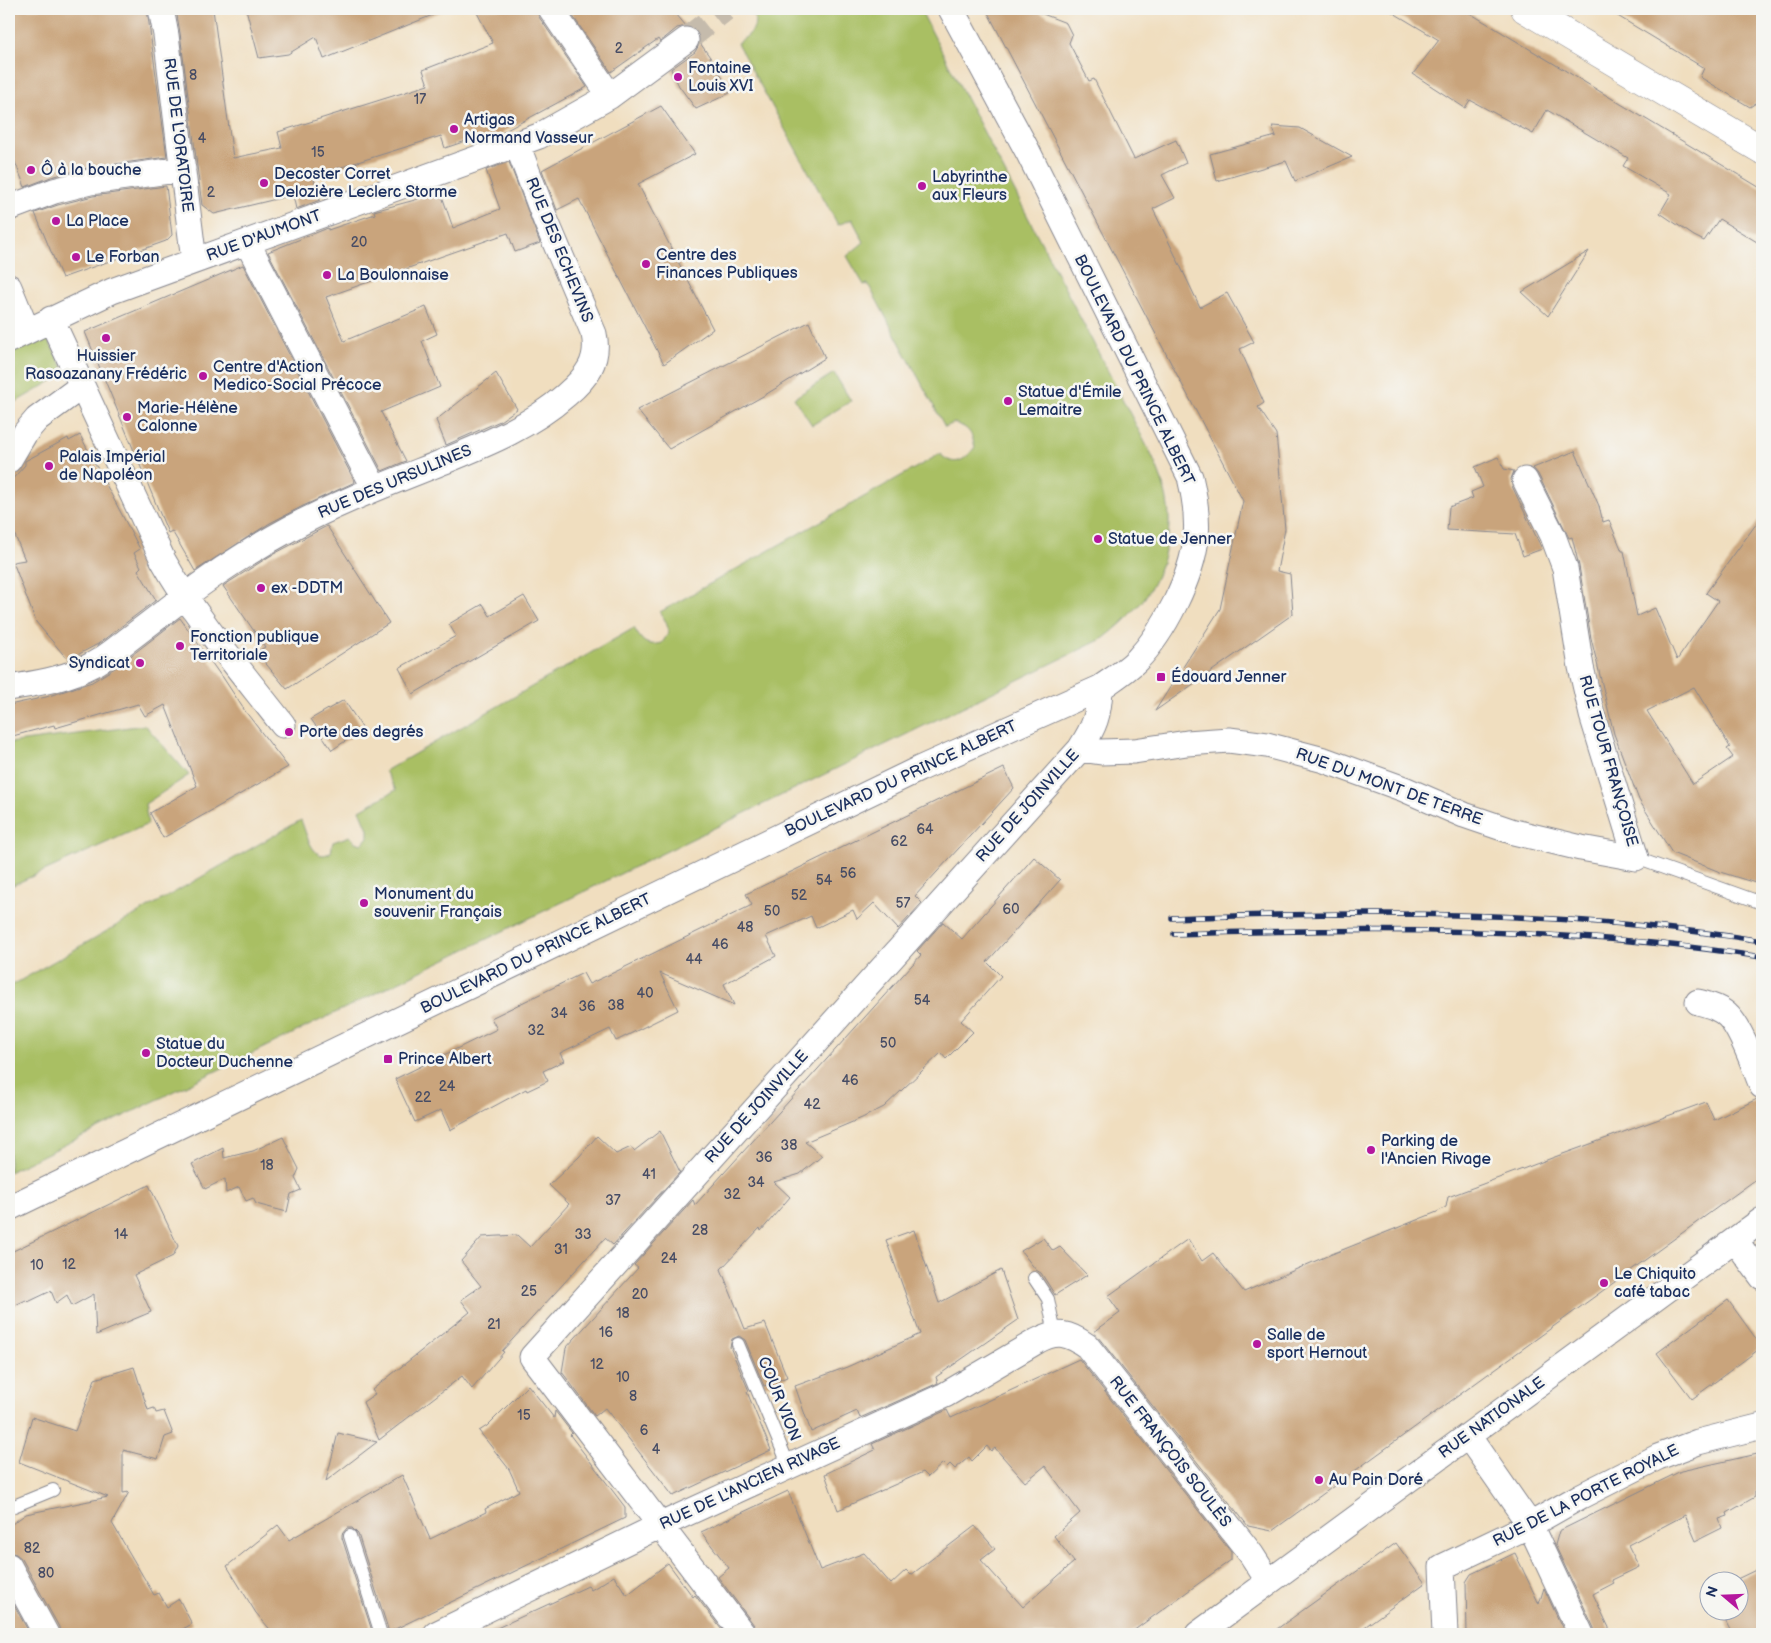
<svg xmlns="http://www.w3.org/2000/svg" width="1771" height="1643" viewBox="0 0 1771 1643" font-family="'Balsamiq Sans',sans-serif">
<rect width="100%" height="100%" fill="#f6f6f2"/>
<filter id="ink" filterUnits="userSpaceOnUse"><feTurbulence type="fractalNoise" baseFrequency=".02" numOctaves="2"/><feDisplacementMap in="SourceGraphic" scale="10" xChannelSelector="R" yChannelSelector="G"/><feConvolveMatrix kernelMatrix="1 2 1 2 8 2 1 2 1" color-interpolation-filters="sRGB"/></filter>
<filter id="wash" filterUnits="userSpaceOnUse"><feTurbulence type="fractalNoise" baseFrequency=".0096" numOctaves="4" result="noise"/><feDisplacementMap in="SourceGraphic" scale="20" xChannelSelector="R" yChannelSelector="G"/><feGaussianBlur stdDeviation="1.12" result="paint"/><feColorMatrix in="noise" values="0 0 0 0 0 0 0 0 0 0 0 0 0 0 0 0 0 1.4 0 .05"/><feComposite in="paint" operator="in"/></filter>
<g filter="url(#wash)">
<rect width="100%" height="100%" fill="#f0debf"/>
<path fill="#a9bf64" stroke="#627761" d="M765 9H920L1152 456C1159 472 1166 489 1168 507 1173 537 1160 580 1140 604 1129 617 1117 628 1104 638L9 1172V987L301 820C306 832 313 865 331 852L333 842 350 836 355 842 362 844 368 837V829L360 810 396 790 385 771 634 628C642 641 645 647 662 643L669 632 666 622 660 612 940 454C955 468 964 461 975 447 971 431 969 428 954 423L945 427 868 284 864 285 847 256 864 242 852 219 838 225 737 43C748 36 758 30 754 15Z
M45 334 66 373 9 406V349Z
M834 373 851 401 812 425 794 398Z
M145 725 189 775 145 804 148 824 13 885H9V743Z"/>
<g id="blocks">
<path fill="#c9a47b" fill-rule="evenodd" d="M9 9H147L167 157 87 168 51 177 25 187 9 147Z
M176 9H213L233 158 282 148 278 132 428 85 423 70 493 43 475 9H537L539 17 587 87 503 132V134L477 143 475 138 445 148 441 136 313 176 320 200 296 209 293 195 214 214 202 205 180 33Z
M246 9H363L359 11 361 15 377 9 445 10 324 59 316 37 288 54 259 58Z
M568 9H672L686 26 677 28 660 42 658 39 611 72Z
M986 9H1030L1066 23 1072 35 1069 43 1089 81 1094 79 1134 159 1176 140 1186 163 1162 175 1175 198 1153 209 1200 307 1227 293 1254 342 1240 349 1264 403 1258 407 1276 434 1285 529 1277 571 1290 574 1293 614 1155 711 1220 609 1243 501Z
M1387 9H1463L1762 189V245L1719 219 1704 241 1694 236 1660 213 1671 194 1623 166 1628 158 1547 110 1533 134 1470 100 1465 108 1413 74 1439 40Z
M1606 9H1762V99L1750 107 1700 77 1704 68Z
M700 43 717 67 730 93 696 109 679 86 671 69 695 52Z
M661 106 695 154 638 184 713 329 664 364 579 199 557 210 542 170Z
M1272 126 1300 128 1352 157 1295 181 1286 161 1217 181 1210 154 1276 136Z
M509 162 540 243 515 252 508 233 326 297 344 341 426 307 437 334 422 341 440 387 381 412 406 461 382 471 268 252 328 228V230L375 214 374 211 415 200 440 190 453 228 500 209 486 170Z
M166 186 172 235 166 241 62 278 35 213 58 205 93 196Z
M1589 251 1548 316 1522 292Z
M243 265 355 482 303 506 270 523 195 571 172 531 168 533 85 332Z
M809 322 825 358 765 395 669 449 637 410Z
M496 373 517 409 500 421 446 445 436 420Z
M80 435 140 549 134 553 141 567 138 570 156 600 98 644 68 660 36 622 13 562 25 560 9 521V483L25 465V461L68 438 69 441Z
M1575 451 1599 506 1603 522 1609 520 1622 551H1624L1637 616 1655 608 1677 660 1718 601 1706 593 1762 516V885L1720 872 1672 853 1639 800 1614 734 1591 638 1579 566 1572 537 1569 538 1538 474 1533 468ZM1694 687 1730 747 1727 749 1733 757 1693 784 1647 711Z
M1498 457 1504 469 1514 471 1511 479 1512 486 1542 549 1523 556 1515 534 1447 530 1449 507 1473 498 1471 492 1483 487 1475 467Z
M327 526 389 623 287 689 256 652 265 647 223 586 270 556Z
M524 596 539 621 413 694 399 668 456 636 449 624 483 604 490 616Z
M180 618 221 676H222L245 711 288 767 163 838 150 813 197 786 165 705 145 716 138 704 55 728 54 725 9 737V705L46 697 92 682 115 668Z
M344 700 363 729 332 750 311 719Z
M1004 768 1014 788 915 896 922 903 898 929 874 903 857 919 853 910 816 928 811 916 766 936 776 956 724 984 734 1005 660 973 678 1010 616 1041 610 1029 560 1053 564 1061 543 1071 548 1081 527 1091 526 1089 450 1130 441 1110 415 1122 395 1079 497 1029 491 1018 583 973 589 984 617 971 752 905 746 894Z
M1034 857 1060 880 987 962 1001 976 961 1021 973 1032 946 1059 941 1053 884 1107 862 1118 805 1142 822 1156 800 1174 774 1182 790 1197 761 1231 760 1228 721 1269 745 1329 765 1323 787 1377 764 1386 745 1340 739 1336 732 1339 730 1347 749 1391 747 1392 771 1450 673 1496 605 1408 595 1416 562 1372 566 1348 638 1268 634 1265 693 1200 695 1205 921 955 917 951 943 922 962 939Z
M1757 1099 1762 1100V1175L1272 1531 1248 1526 1094 1332 1120 1313 1108 1296 1188 1239 1202 1261 1213 1253 1244 1292 1327 1256 1437 1212 1446 1207 1448 1197 1552 1158 1706 1102 1714 1120Z
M660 1131 680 1172 613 1245 605 1238 502 1351 504 1352 472 1389 462 1376 379 1440 363 1402 375 1394 372 1390 470 1312 461 1300 481 1286 461 1261 482 1237 517 1235 530 1247 569 1204 549 1185 579 1157 597 1136 616 1154 631 1147 634 1151Z
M283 1137 299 1169 295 1178 301 1190 291 1194 287 1212 256 1204 253 1198 246 1201 239 1187 226 1193 225 1179 205 1189 192 1164 223 1148 224 1158 253 1151Z
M149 1185 178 1246 173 1256 134 1275 151 1312 96 1335 94 1294 72 1306 67 1295 56 1303 51 1291 28 1302 26 1300 9 1308V1253Z
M914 1230 939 1303 1001 1270 1018 1320 936 1377 938 1383 860 1418 857 1411 811 1432 795 1386 847 1367 920 1334 886 1240Z
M1043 1238 1053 1251 1060 1247 1087 1275 1055 1295 1041 1273 1036 1270 1021 1251Z
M1728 1300 1762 1347 1692 1399 1657 1353Z
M1079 1359 1231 1552V1560L1129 1634H757L754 1625 718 1577 729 1568 701 1532 788 1491 820 1570 864 1553 891 1584 906 1570 911 1575 975 1526 995 1549 981 1560 1023 1607 1074 1562 1054 1536 1080 1513 1045 1466 1025 1482 995 1448 991 1451 987 1446 972 1461 969 1457 955 1469 950 1464 947 1467 943 1463 928 1477 923 1472 838 1510 825 1474 875 1450 872 1444 947 1410 951 1418Z
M134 1367 148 1410 154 1408 156 1413 164 1411 173 1434 165 1437 158 1459 123 1450V1493L129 1492 112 1523 154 1595 159 1593 167 1607 179 1599 192 1624 181 1630 184 1634H60L59 1627 22 1559 16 1554 9 1552V1526L26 1514 108 1497 19 1462 32 1417 75 1431 95 1379Z
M528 1385 554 1418 555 1411 572 1433 570 1435 625 1507V1518L389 1632 358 1534 352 1528H347L342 1534V1538L373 1634H274L256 1613 227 1566 278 1525 289 1540 402 1475 430 1539 486 1512 485 1509 519 1491 509 1469 479 1431 487 1426Z
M338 1433 377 1442 326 1481Z
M1762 1453V1490L1755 1492V1497L1727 1513 1728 1516 1719 1519 1722 1528 1696 1541 1685 1515 1628 1545 1639 1567 1612 1580 1614 1583 1593 1594 1612 1634H1595L1594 1628 1555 1545 1559 1531 1681 1471Z
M1396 1543 1425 1583 1355 1634H1270Z
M1515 1553 1539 1604 1544 1588 1565 1634H1467L1466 1582 1471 1574Z
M668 1563 693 1597 695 1595 725 1634H484L588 1586 591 1590 614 1576 627 1595Z
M1762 1567V1634H1732L1720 1610H1738V1580H1735Z
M9 1596 30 1634H9Z"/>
</g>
</g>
<g filter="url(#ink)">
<use href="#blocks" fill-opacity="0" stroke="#86868e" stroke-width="1"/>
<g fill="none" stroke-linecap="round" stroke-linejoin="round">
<path stroke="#c5bbac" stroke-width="25" stroke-dasharray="25 12" stroke-linecap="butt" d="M686 40 725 9"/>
<g stroke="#86868e" stroke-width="14">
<path id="lane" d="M1636 858 1762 903
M1034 1278 1048 1299 1055 1334
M738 1344 789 1466
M9 1508 53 1490
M350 1536 381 1634"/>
</g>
<g stroke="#86868e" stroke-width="27">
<path id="street" d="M161 9 166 35 194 261
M551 9 610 96
M9 208 54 191 90 182 183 169
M247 242 375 489
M9 287 27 331
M51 319 163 560C196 619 241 671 283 725
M9 340 112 291 539 136 610 96 686 40
M9 460 25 433 37 419 82 386
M9 688C37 683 66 679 92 665 106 658 117 648 129 639 146 626 163 613 180 600 213 574 254 548 291 528 339 502 390 483 440 463 484 445 530 427 566 395 586 378 600 361 594 334L546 221 517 144
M1080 749 1101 752 1134 751 1187 743 1229 740 1267 745 1324 760 1404 789 1464 815 1514 832 1581 848 1636 858 1592 715 1581 667 1565 568 1553 536 1525 480
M1698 1002C1709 1005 1721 1008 1729 1017 1743 1032 1754 1067 1762 1086
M9 1208 919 769 1100 688C1113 679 1126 671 1137 660 1164 632 1192 577 1196 538 1198 517 1195 498 1190 477L1028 152 951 9
M1735 1240 1762 1277
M1468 1436 1530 1525 1581 1634
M9 1566 46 1634
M436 1634 661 1525 945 1395 1037 1341C1057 1330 1069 1333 1087 1346L1251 1554 1269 1582
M743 1634 532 1357 1080 749C1095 726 1099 715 1100 688
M1198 1634 1762 1220
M1445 1634 1442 1567 1530 1525 1581 1496 1658 1457 1698 1442 1762 1426"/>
</g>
<g stroke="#86868e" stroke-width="29">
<path id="secondary" d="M1525 9 1762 150"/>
</g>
<use href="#lane" stroke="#fff" stroke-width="12"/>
<use href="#street" stroke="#fff" stroke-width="25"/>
<use href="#secondary" stroke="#fff" stroke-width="28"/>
<g stroke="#1b2f5e" stroke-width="5.5">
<path id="rail" d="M1172 918C1369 911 1567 910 1762 941
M1174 934C1370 928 1567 926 1762 957"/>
</g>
<use href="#rail" stroke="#f6f6f2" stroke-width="4" stroke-dasharray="11" stroke-linecap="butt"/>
</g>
</g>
<g fill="#b5179e" stroke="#f6f6f2" stroke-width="2">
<circle cx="678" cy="77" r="5"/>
<circle cx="454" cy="129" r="5"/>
<circle cx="31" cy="170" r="5"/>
<circle cx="264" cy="183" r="5"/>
<circle cx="922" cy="186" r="5"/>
<circle cx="56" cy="221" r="5"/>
<circle cx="76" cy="257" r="5"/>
<circle cx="646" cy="264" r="5"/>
<circle cx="327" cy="275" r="5"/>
<circle cx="106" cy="338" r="5"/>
<circle cx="203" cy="376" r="5"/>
<circle cx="1008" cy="401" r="5"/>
<circle cx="127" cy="417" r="5"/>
<circle cx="49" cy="466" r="5"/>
<circle cx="1098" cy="539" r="5"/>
<circle cx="261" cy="588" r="5"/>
<circle cx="180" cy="646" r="5"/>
<circle cx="140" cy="663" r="5"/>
<rect x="1156" y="672" width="10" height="10" rx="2.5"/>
<circle cx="289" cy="732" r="5"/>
<circle cx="364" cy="903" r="5"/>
<circle cx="146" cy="1053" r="5"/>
<rect x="383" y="1054" width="10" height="10" rx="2.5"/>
<circle cx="1371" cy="1150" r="5"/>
<circle cx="1604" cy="1283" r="5"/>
<circle cx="1257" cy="1344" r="5"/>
<circle cx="1319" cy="1480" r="5"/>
</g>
<g text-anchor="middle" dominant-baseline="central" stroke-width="5" stroke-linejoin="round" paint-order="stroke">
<g font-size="14" fill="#464c65">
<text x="619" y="48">2</text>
<text x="193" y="75">8</text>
<text x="420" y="99">17</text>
<text x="202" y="138">4</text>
<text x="318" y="152">15</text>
<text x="211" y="192">2</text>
<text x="359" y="242">20</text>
<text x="925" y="829">64</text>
<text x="899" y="841">62</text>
<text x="848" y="873">56</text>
<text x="824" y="880">54</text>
<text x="799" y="895">52</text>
<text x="903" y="903">57</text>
<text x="1011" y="909">60</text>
<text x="772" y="911">50</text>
<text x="745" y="927">48</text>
<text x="720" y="944">46</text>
<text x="694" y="959">44</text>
<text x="645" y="993">40</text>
<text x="922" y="1000">54</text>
<text x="616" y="1005">38</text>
<text x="587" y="1006">36</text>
<text x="559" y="1013">34</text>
<text x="536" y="1030">32</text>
<text x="888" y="1043">50</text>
<text x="850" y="1080">46</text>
<text x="447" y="1086">24</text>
<text x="423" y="1097">22</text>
<text x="812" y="1104">42</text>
<text x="789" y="1145">38</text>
<text x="764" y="1157">36</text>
<text x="267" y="1165">18</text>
<text x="649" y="1174">41</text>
<text x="756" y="1182">34</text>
<text x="732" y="1194">32</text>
<text x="613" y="1200">37</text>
<text x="700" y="1230">28</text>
<text x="121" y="1234">14</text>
<text x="583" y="1234">33</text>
<text x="561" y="1249">31</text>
<text x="669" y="1258">24</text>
<text x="69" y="1264">12</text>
<text x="37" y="1265">10</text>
<text x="529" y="1291">25</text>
<text x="640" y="1294">20</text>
<text x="623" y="1313">18</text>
<text x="494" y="1324">21</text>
<text x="606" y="1332">16</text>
<text x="597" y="1364">12</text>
<text x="623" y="1377">10</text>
<text x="633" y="1396">8</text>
<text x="524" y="1415">15</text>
<text x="644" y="1430">6</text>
<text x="656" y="1449">4</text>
<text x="32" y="1548">82</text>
<text x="46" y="1573">80</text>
</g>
<g font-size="16" fill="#1b2f5e" stroke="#f6f6f2" text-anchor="start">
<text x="688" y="68">Fontaine<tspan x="688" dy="18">Louis XVI</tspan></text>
<text x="464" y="120">Artigas<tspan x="464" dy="18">Normand Vasseur</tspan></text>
<text x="41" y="170">Ô à la bouche</text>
<text x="274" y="174">Decoster Corret<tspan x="274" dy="18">Delozière Leclerc Storme</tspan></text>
<text x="932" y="177">Labyrinthe<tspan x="932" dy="18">aux Fleurs</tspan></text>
<text x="66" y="221">La Place</text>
<text x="656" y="255">Centre des<tspan x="656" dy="18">Finances Publiques</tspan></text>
<text x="86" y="257">Le Forban</text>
<text x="337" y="275">La Boulonnaise</text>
<text x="106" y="356" text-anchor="middle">Huissier<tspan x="106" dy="18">Rasoazanany Frédéric</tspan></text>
<text x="213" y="367">Centre d'Action<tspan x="213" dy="18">Medico-Social Précoce</tspan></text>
<text x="1018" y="392">Statue d'Émile<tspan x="1018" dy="18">Lemaitre</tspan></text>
<text x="137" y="408">Marie-Hélène<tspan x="137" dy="18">Calonne</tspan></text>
<text x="59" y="457">Palais Impérial<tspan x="59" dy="18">de Napoléon</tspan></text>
<text x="1108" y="539">Statue de Jenner</text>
<text x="271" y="588">ex -DDTM</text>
<text x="190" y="637">Fonction publique<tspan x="190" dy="18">Territoriale</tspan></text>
<text x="130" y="663" text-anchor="end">Syndicat</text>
<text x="1171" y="677">Édouard Jenner</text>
<text x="299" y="732">Porte des degrés</text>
<text x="374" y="894">Monument du<tspan x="374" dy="18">souvenir Français</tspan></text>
<text x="156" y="1044">Statue du<tspan x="156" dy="18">Docteur Duchenne</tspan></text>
<text x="398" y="1059">Prince Albert</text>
<text x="1381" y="1141">Parking de<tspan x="1381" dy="18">l'Ancien Rivage</tspan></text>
<text x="1614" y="1274">Le Chiquito<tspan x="1614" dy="18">café tabac</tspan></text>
<text x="1267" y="1335">Salle de<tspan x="1267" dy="18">sport Hernout</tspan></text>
<text x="1329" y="1480">Au Pain Doré</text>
</g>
<g font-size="16" fill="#1b2f5e" stroke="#f6f6f2">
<text transform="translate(178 135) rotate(83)">RUE DE L'ORATOIRE</text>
<text transform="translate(264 236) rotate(-20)">RUE D'AUMONT</text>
<text transform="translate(559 250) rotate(68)">RUE DES ECHEVINS</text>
<text transform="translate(1134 370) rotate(64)">BOULEVARD DU PRINCE ALBERT</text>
<text transform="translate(395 482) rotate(-23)">RUE DES URSULINES</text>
<text transform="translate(1608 761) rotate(74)">RUE TOUR FRANÇOISE</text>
<text transform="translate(901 779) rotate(-25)">BOULEVARD DU PRINCE ALBERT</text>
<text transform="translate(1389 787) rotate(20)">RUE DU MONT DE TERRE</text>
<text transform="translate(1028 806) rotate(-48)">RUE DE JOINVILLE</text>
<text transform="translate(536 954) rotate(-26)">BOULEVARD DU PRINCE ALBERT</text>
<text transform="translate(757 1107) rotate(-48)">RUE DE JOINVILLE</text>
<text transform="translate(779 1399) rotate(68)">COUR VION</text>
<text transform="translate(1492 1418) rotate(-36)">RUE NATIONALE</text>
<text transform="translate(1170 1452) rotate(52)">RUE FRANÇOIS SOULÈS</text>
<text transform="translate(750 1484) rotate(-25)">RUE DE L'ANCIEN RIVAGE</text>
<text transform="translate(1586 1496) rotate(-27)">RUE DE LA PORTE ROYALE</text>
</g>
</g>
<rect width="1771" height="1643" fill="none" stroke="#f6f6f2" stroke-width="30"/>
<g transform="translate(1724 1596) rotate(289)"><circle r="24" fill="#f6f6f2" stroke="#9ea6b7"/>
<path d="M0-4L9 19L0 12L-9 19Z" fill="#b5179e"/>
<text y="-8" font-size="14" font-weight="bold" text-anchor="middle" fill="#1b2f5e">N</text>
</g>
</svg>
